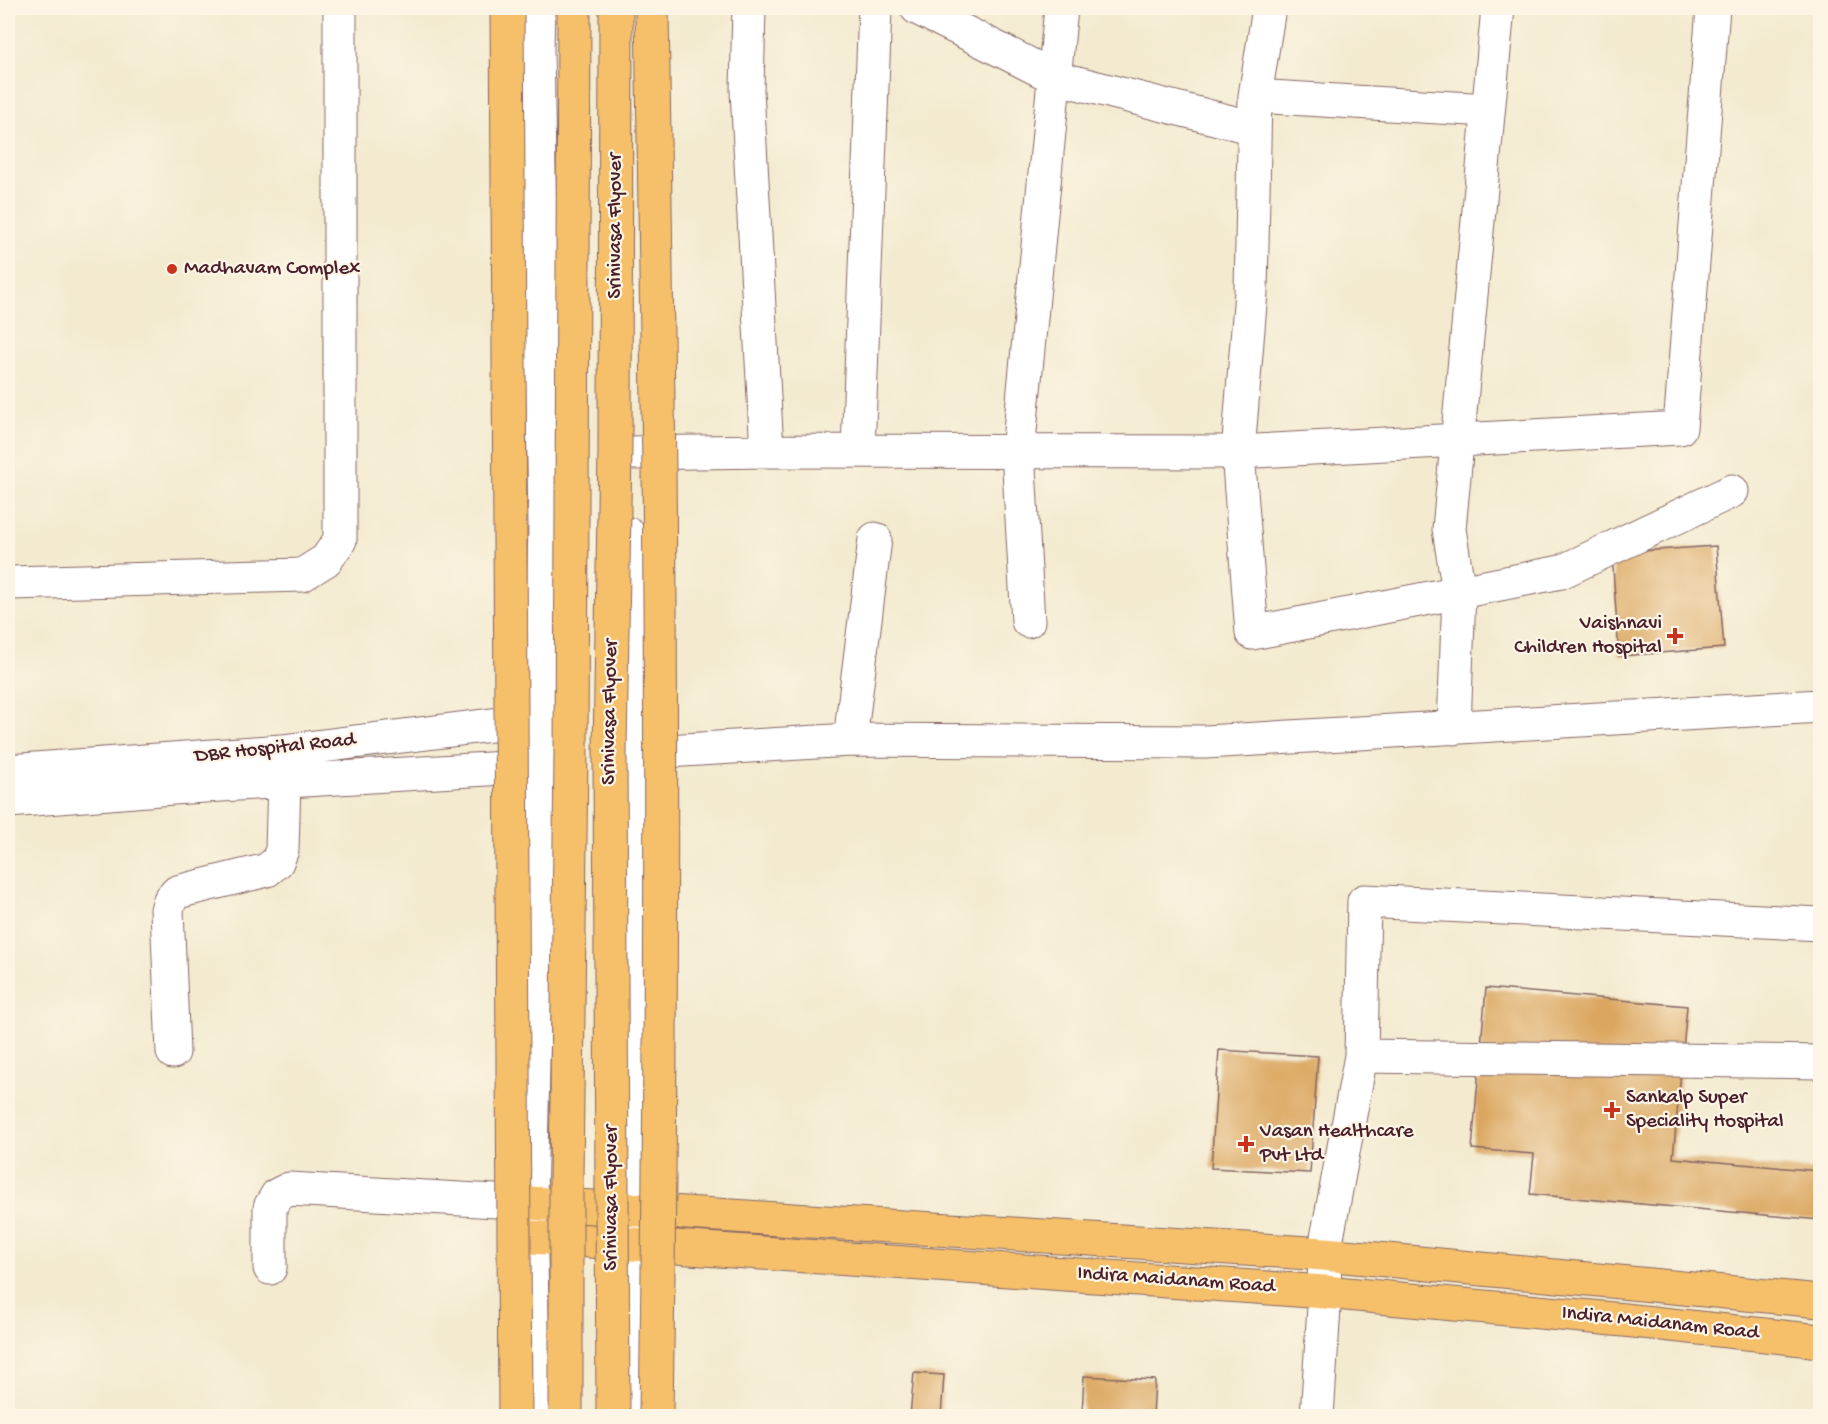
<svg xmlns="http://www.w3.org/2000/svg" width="1828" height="1424" viewBox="0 0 1828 1424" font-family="'Gochi Hand',sans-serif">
<rect width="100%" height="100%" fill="#fcf5e5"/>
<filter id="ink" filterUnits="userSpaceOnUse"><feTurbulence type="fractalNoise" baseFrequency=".0167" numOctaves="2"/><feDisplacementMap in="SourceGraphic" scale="12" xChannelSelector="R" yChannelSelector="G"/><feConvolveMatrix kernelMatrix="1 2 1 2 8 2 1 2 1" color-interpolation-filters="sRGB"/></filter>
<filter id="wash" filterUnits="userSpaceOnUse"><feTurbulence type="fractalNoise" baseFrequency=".008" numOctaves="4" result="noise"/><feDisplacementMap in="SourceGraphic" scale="24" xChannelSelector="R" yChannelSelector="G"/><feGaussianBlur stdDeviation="1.35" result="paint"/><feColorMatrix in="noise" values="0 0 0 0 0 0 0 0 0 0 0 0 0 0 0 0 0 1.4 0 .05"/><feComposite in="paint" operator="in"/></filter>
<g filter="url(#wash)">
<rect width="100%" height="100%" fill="#f3eacf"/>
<g id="blocks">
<path fill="#dba760" d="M1716 546 1724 648 1619 656 1612 553Z
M1486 988 1687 1006 1673 1158 1820 1171V1220L1530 1194 1534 1154 1472 1149Z
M1219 1050 1318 1056 1310 1173 1211 1168Z
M914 1373 944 1375 941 1416H910Z
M1084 1376 1155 1380 1153 1416H1082Z"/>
</g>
</g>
<g filter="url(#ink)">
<use href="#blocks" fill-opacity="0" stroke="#856664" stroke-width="1.5"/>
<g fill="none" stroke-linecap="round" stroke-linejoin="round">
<g stroke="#856664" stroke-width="35">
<path id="minor" d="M749 8 747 91 767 451
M917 8 1054 77 1254 128
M1713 8 1680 428 1238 452 1252 633 1561 572 1732 491
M1255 96 1488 110
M858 451 875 8
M628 453 767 451 1238 452 1251 292 1255 96 1269 8
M629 534 635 1122 632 1416
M8 582 11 583 302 575 326 560 340 540V8
M1028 621 1018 452 1061 8
M1454 728 1459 592 1449 529 1498 8
M850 740 875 539
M633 753 850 740 1205 742 1820 706
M8 771 282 751 540 719
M8 801 172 788 539 766
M173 1052 167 910 170 900 177 892 267 870 277 862 282 850 284 781
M1361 1056 1820 1062
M270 1268V1207L277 1195 289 1189 530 1203
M534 1416 530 1203 545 525 537 47 538 8
M1317 1416 1325 1292 1324 1254 1361 1056 1364 901 1820 924"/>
</g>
<g stroke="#856664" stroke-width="35">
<path id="major" d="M530 1203 1324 1254 1820 1301
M531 1237 1325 1292 1624 1320 1820 1341"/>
</g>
<use href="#minor" stroke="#fff" stroke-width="33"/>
<use href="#major" stroke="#f6c06b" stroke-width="33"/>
<g stroke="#856664" stroke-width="35" stroke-linecap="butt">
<path id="major-bridge" d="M507 8 515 1416
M652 8C653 161 657 314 659 468 662 784 661 1100 656 1416
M566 1416V1181L571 753 574 8
M613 1416 610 752 615 448 616 8"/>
</g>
<use href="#major-bridge" stroke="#f6c06b" stroke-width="33"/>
</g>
</g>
<g fill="#c8321e" stroke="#fcf5e5" stroke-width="2">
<circle cx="172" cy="269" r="6"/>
<path d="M1672 627h6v6h6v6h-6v6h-6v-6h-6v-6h6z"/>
<path d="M1609 1101h6v6h6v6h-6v6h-6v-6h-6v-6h6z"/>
<path d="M1243 1135h6v6h6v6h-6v6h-6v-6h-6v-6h6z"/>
</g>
<g text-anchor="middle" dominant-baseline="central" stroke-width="4.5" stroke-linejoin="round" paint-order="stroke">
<g font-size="21" fill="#4a1f2b" stroke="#fcf5e5">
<text transform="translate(616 226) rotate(-90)">Srinivasa Flyover</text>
<text transform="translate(611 712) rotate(-89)">Srinivasa Flyover</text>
<text transform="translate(275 749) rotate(-6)">DBR Hospital Road</text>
<text transform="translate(612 1198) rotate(-90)">Srinivasa Flyover</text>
<text transform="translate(1176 1281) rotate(4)">Indira Maidanam Road</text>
<text transform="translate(1660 1324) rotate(6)">Indira Maidanam Road</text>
</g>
<g font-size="21" fill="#4a1f2b" stroke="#fcf5e5" text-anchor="start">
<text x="184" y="269">Madhavam Complex</text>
<text x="1662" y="624" text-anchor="end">Vaishnavi<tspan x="1662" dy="24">Children Hospital</tspan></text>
<text x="1626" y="1098">Sankalp Super<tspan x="1626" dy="24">Speciality Hospital</tspan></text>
<text x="1260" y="1132">Vasan Healthcare<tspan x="1260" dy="24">Pvt Ltd</tspan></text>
</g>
</g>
<rect width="1828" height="1424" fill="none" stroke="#fcf5e5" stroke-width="30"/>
</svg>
